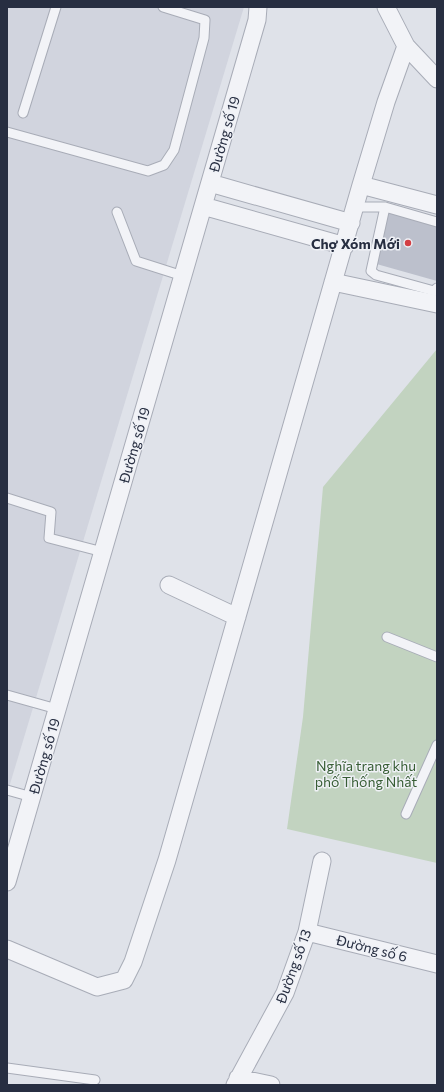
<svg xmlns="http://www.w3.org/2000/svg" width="444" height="1092" viewBox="0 0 444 1092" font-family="Commissioner,sans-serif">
<rect width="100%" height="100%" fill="#dfe2e9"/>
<path fill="#d1d4de" d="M7 7H244L7 794Z"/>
<path fill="#c2d3c0" d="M437 349V863L287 829 303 717 323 487Z"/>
<path fill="#bcc0cc" d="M389 208 437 222V281L373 263Z"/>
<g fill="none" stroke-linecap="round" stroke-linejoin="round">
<g stroke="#a8acb7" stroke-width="11">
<path id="lane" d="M23 113 56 7
M7 132 148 171 164 165 174 150 204 38 205 20 163 7
M356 207H385L437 222
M385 207 371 271 376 275 434 291 437 288
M117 212 136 261 183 276
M7 498 51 512 49 538 103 552
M387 637 437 657
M7 695 57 709
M7 790 32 797
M406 814 437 745
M7 1068 95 1080"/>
</g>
<g stroke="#a8acb7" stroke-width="19">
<path id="street" d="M386 7 406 46 437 79
M210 183 351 223
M361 185 437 205
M203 206 345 246
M333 282 437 304
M169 585 237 617
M7 882 257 20 258 7
M307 932 437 964
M7 949 97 987 124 980 133 962 167 860 361 185 386 102 406 46
M238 1078 271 1085
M235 1085 285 993 307 932 322 861"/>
</g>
<use href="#lane" stroke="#f2f3f7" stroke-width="9"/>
<use href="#street" stroke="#f2f3f7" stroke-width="17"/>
</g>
<circle fill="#d33f44" stroke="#eff1f6" stroke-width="1.5" cx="408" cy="243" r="4"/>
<g text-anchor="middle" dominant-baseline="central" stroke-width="3" stroke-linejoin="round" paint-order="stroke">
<g font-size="14" fill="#272e41" stroke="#eff1f6">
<text transform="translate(224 134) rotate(-74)">Đường số 19</text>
<text transform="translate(134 445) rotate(-74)">Đường số 19</text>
<text transform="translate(44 756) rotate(-74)">Đường số 19</text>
<text transform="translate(372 948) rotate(14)">Đường số 6</text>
<text transform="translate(293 966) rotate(-70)">Đường số 13</text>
</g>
<g font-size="14" font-weight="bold" fill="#272e41" stroke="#eff1f6" text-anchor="end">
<text x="400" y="243">Chợ Xóm Mới</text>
</g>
<g font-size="14" fill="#375d34" stroke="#eff1f6">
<text x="366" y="765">Nghĩa trang khu<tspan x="366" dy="16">phố Thống Nhất</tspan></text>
</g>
</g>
<rect width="444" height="1092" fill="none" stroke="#272e41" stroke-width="16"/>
</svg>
